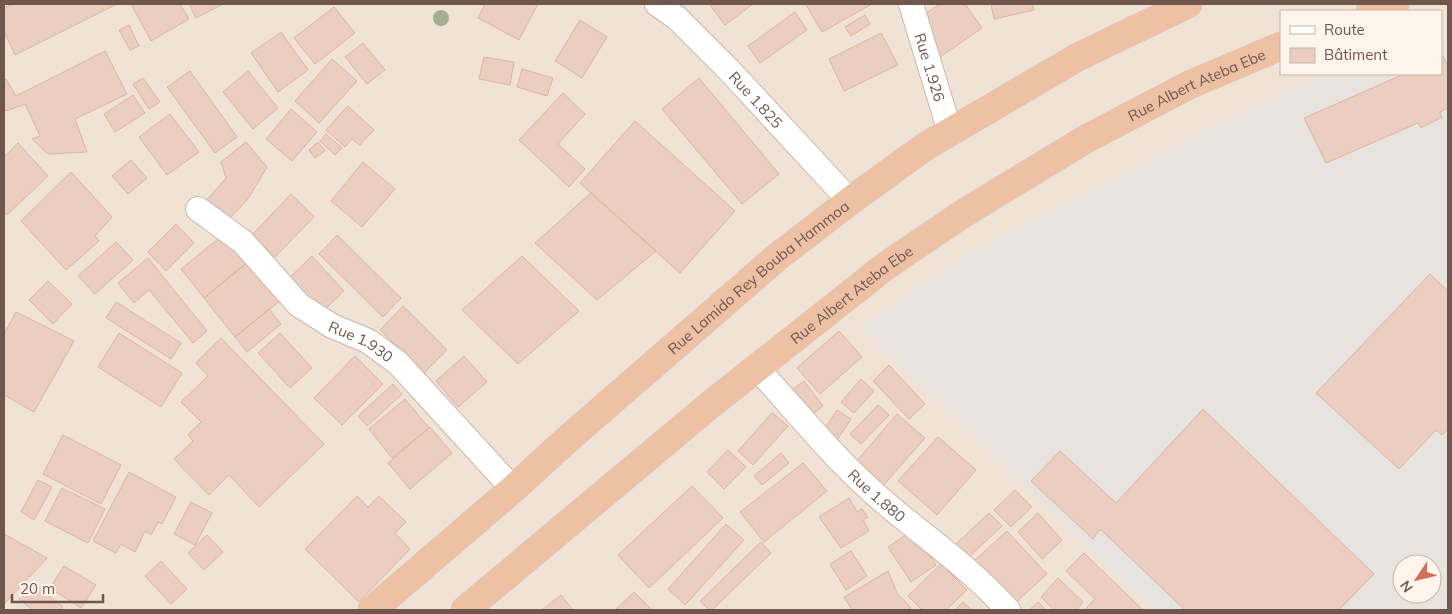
<svg xmlns="http://www.w3.org/2000/svg" width="1452" height="614" viewBox="0 0 1452 614" font-family="Mulish,sans-serif">
<rect width="100%" height="100%" fill="#f9f0e5"/>
<path fill="#f0e2d4" fill-rule="evenodd" d="M4 4H1448V610H4ZM1281 11H1441V74H1281ZM1402 564H1432V594H1402Z"/>
<path fill="#e9e3df" fill-rule="evenodd" d="M1441 40 1448 57V610H1153L861 328 941 272 970 254 1208 129 1297 86 1328 74H1441ZM1402 564H1432V594H1402Z"/>
<path fill="#ebcec0" stroke="#dcb5a2" d="M13 4H117L15 55 4 31V8Z
M131 4H180L189 19 151 41Z
M189 4H223L196 18Z
M485 4H538L519 40 478 18Z
M712 4H753L725 25 710 5Z
M808 4H872L822 32 806 5Z
M940 4H965L982 28 940 57 916 20Z
M991 4H1032L1034 10 994 19Z
M334 7 355 33 315 64 294 38Z
M795 12 807 30 760 63 748 46Z
M865 15 870 24 851 36 845 27Z
M580 20 607 37 582 78 555 61Z
M129 25 139 46 130 50 119 30Z
M281 32 308 70 278 92 251 53Z
M881 33 898 65 844 91 829 59Z
M363 43 385 70 367 84 345 57Z
M105 51 127 94 75 119 87 152 48 154 32 139 40 136 25 104 6 111 4 109V80L6 79 16 96Z
M1443 56 1448 67V108L1440 112 1442 117 1421 128 1418 123 1326 163 1304 118 1404 74H1441V57Z
M484 57 514 62 510 85 479 79Z
M332 59 357 81 319 123 295 101Z
M522 69 553 78 547 96 517 87Z
M190 71 237 137 215 153 167 87Z
M248 71 278 108 253 129 223 92Z
M143 78 160 102 149 109 133 84Z
M699 78 779 174 742 204 662 109Z
M563 93 585 114 558 144 585 169 569 187 519 140Z
M133 95 145 113 115 132 104 114Z
M348 106 374 130 360 145 352 139 345 147 326 130Z
M291 109 317 132 292 161 266 139Z
M170 114 199 152 167 175 139 137Z
M635 121 735 211 680 273 580 183Z
M326 134 342 148 335 155 320 141Z
M246 142 267 167 248 199 226 222 206 201 226 178 221 162Z
M318 142 325 151 315 158 309 150Z
M18 143 48 176 7 215 4 212V157Z
M131 160 147 178 128 194 112 176Z
M363 162 395 189 362 227 331 201Z
M71 172 112 217 95 236 99 241 66 270 21 221Z
M591 193 656 251 597 300 535 243Z
M291 194 314 217 275 257 252 235Z
M176 224 194 243 166 271 148 252Z
M337 235 401 298 383 317 319 254Z
M218 239 249 261 204 298 181 269Z
M116 242 133 260 95 294 78 276Z
M312 256 344 291 319 315 287 280Z
M522 256 579 311 518 364 462 310Z
M148 258 207 331 193 343 149 290 134 303 118 283Z
M249 261 281 300 235 337 204 298Z
M1430 274 1448 291V418L1447 419 1448 429 1442 435 1436 430 1399 469 1316 393Z
M48 281 72 304 53 324 29 300Z
M116 302 181 343 171 359 106 318Z
M403 306 447 350 424 373 380 330Z
M269 309 281 324 247 352 235 337Z
M16 312 74 341 34 412 4 395V334Z
M839 331 862 357 820 394 797 368Z
M119 333 182 373 161 407 98 367Z
M280 333 312 368 290 388 258 353Z
M221 338 324 444 259 507 229 475 209 495 174 459 193 441 188 435 201 422 181 402 208 376 196 363Z
M355 356 383 384 342 425 314 398Z
M464 356 487 382 458 407 436 381Z
M889 365 925 404 909 419 873 381Z
M861 379 874 391 854 413 841 402Z
M804 381 823 406 807 418 788 393Z
M393 384 402 394 367 426 358 416Z
M405 399 429 428 392 458 369 429Z
M878 405 889 415 861 444 850 434Z
M1203 409 1374 574 1339 610H1185L1100 529 1093 539 1031 481 1060 451 1116 503Z
M837 410 851 419 835 443 821 434Z
M772 413 788 426 753 465 738 451Z
M897 414 925 438 882 487 855 463Z
M430 427 452 453 410 489 388 463Z
M63 435 121 465 101 504 43 474Z
M938 437 976 470 937 515 898 481Z
M728 450 746 467 724 489 707 472Z
M781 453 789 463 762 485 754 476Z
M803 463 827 491 764 542 740 512Z
M129 472 176 497 162 524 158 522 151 535 145 531 135 552 121 544 116 553 93 541Z
M38 480 52 487 34 520 21 512Z
M692 486 723 518 649 588 618 555Z
M62 488 105 509 88 543 45 521Z
M1015 490 1032 507 1011 527 994 510Z
M357 496 368 507 379 496 406 522 395 533 410 549 359 602 305 549Z
M849 498 857 512 862 509 868 517 863 520 869 531 841 548 819 517Z
M191 502 212 513 195 545 174 534Z
M989 513 1002 526 967 559 954 546Z
M1038 513 1062 540 1042 559 1018 532Z
M726 524 744 540 685 605 668 589Z
M913 530 936 565 911 582 888 547Z
M1007 531 1047 574 1014 604 974 561Z
M4 534 47 558 5 603 4 602Z
M207 535 223 552 204 570 188 553Z
M761 542 771 553 712 610H709L700 601Z
M851 551 867 576 846 590 830 564Z
M1084 553 1143 610H1084L1095 599 1066 571Z
M161 561 187 589 171 604 145 576Z
M941 564 967 590 946 610H922L908 596Z
M64 566 96 585 81 608 50 588Z
M888 571 897 593 911 608 907 610H852L844 597Z
M1058 578 1083 602 1076 610H1054L1041 597Z
M32 582 63 607 60 610H33L19 599Z
M634 592 652 610H615Z
M561 595 573 610H542Z
M963 602 972 610H955Z
M1038 602 1046 610H1029Z"/>
<g fill="none" stroke-linecap="round" stroke-linejoin="round">
<g stroke="#c9b8ad" stroke-width="26">
<g id="minor">
<path id="s1" d="M657 4 677 18 729 70 850 201"/>
<path id="s2" d="M911 4 950 132"/>
<path id="s3" d="M198 209 243 242 299 305 332 326 368 341 398 363 513 489"/>
<path id="s4" d="M757 368C796 411 833 457 876 495 920 534 969 566 1008 610"/>
</g>
</g>
<g stroke="#d4cdca" stroke-width="29">
<g id="trunk">
<path d="M1370 11 1395 4"/>
<path id="s5" d="M372 610 513 489 569 438 776 258 850 201 926 146 1078 57 1188 4"/>
<path id="s6" d="M465 610 710 405 887 265 964 213 1086 139 1189 85 1281 46"/>
</g>
</g>
<use href="#minor" stroke="#fff" stroke-width="24"/>
<use href="#trunk" stroke="#eec0a4" stroke-width="28"/>
</g>
<circle fill="#a2af90" cx="441" cy="18" r="8"/>
<g text-anchor="middle" dominant-baseline="central" stroke-width="4.5" stroke-linejoin="round" paint-order="stroke">
<g font-size="15" fill="#6f574d" stroke="#fdf4eb">
<text stroke="none"><textPath href="#s2" startOffset="66">Rue 1.926</textPath></text>
<text stroke="none"><textPath href="#s6" startOffset="904">Rue Albert Ateba Ebe</textPath></text>
<text stroke="none"><textPath href="#s1" startOffset="138">Rue 1.825</textPath></text>
<text stroke="none"><textPath href="#s5" startOffset="510">Rue Lamido Rey Bouba Hammoa</textPath></text>
<text stroke="none"><textPath href="#s6" startOffset="499">Rue Albert Ateba Ebe</textPath></text>
<text stroke="none"><textPath href="#s3" startOffset="212">Rue 1.930</textPath></text>
<text stroke="none"><textPath href="#s4" startOffset="175">Rue 1.880</textPath></text>
</g>
</g>
<rect width="1452" height="614" fill="none" stroke="#6f574d" stroke-width="10"/>
<rect x="1280" y="10" width="162" height="65" fill="#fdf4eb" stroke="#c4b5ac"/>
<rect x="1290" y="26" width="25" height="8" fill="#ffffff" stroke="#c4b5ac"/>
<text x="1324" y="35" font-size="15" fill="#6f574d">Route</text>
<rect x="1290" y="48" width="25" height="15" fill="#ebcec0" stroke="#c4b5ac"/>
<text x="1324" y="60" font-size="15" fill="#6f574d">Bâtiment</text>
<g transform="translate(1417 579) rotate(235)"><circle r="24" fill="#fdf4eb" stroke="#c4b5ac"/>
<path d="M0-4L9 19L0 12L-9 19Z" fill="#d46d59"/>
<text y="-8" font-size="14" font-weight="bold" text-anchor="middle" fill="#6f574d">N</text>
</g>
<path d="M12 594v8h91v-8" fill="none" stroke="#6f574d" stroke-width="2.5"/>
<text x="20" y="594" font-size="15" fill="#6f574d" stroke="#fdf4eb" stroke-width="4" paint-order="stroke">20 m</text>
</svg>
